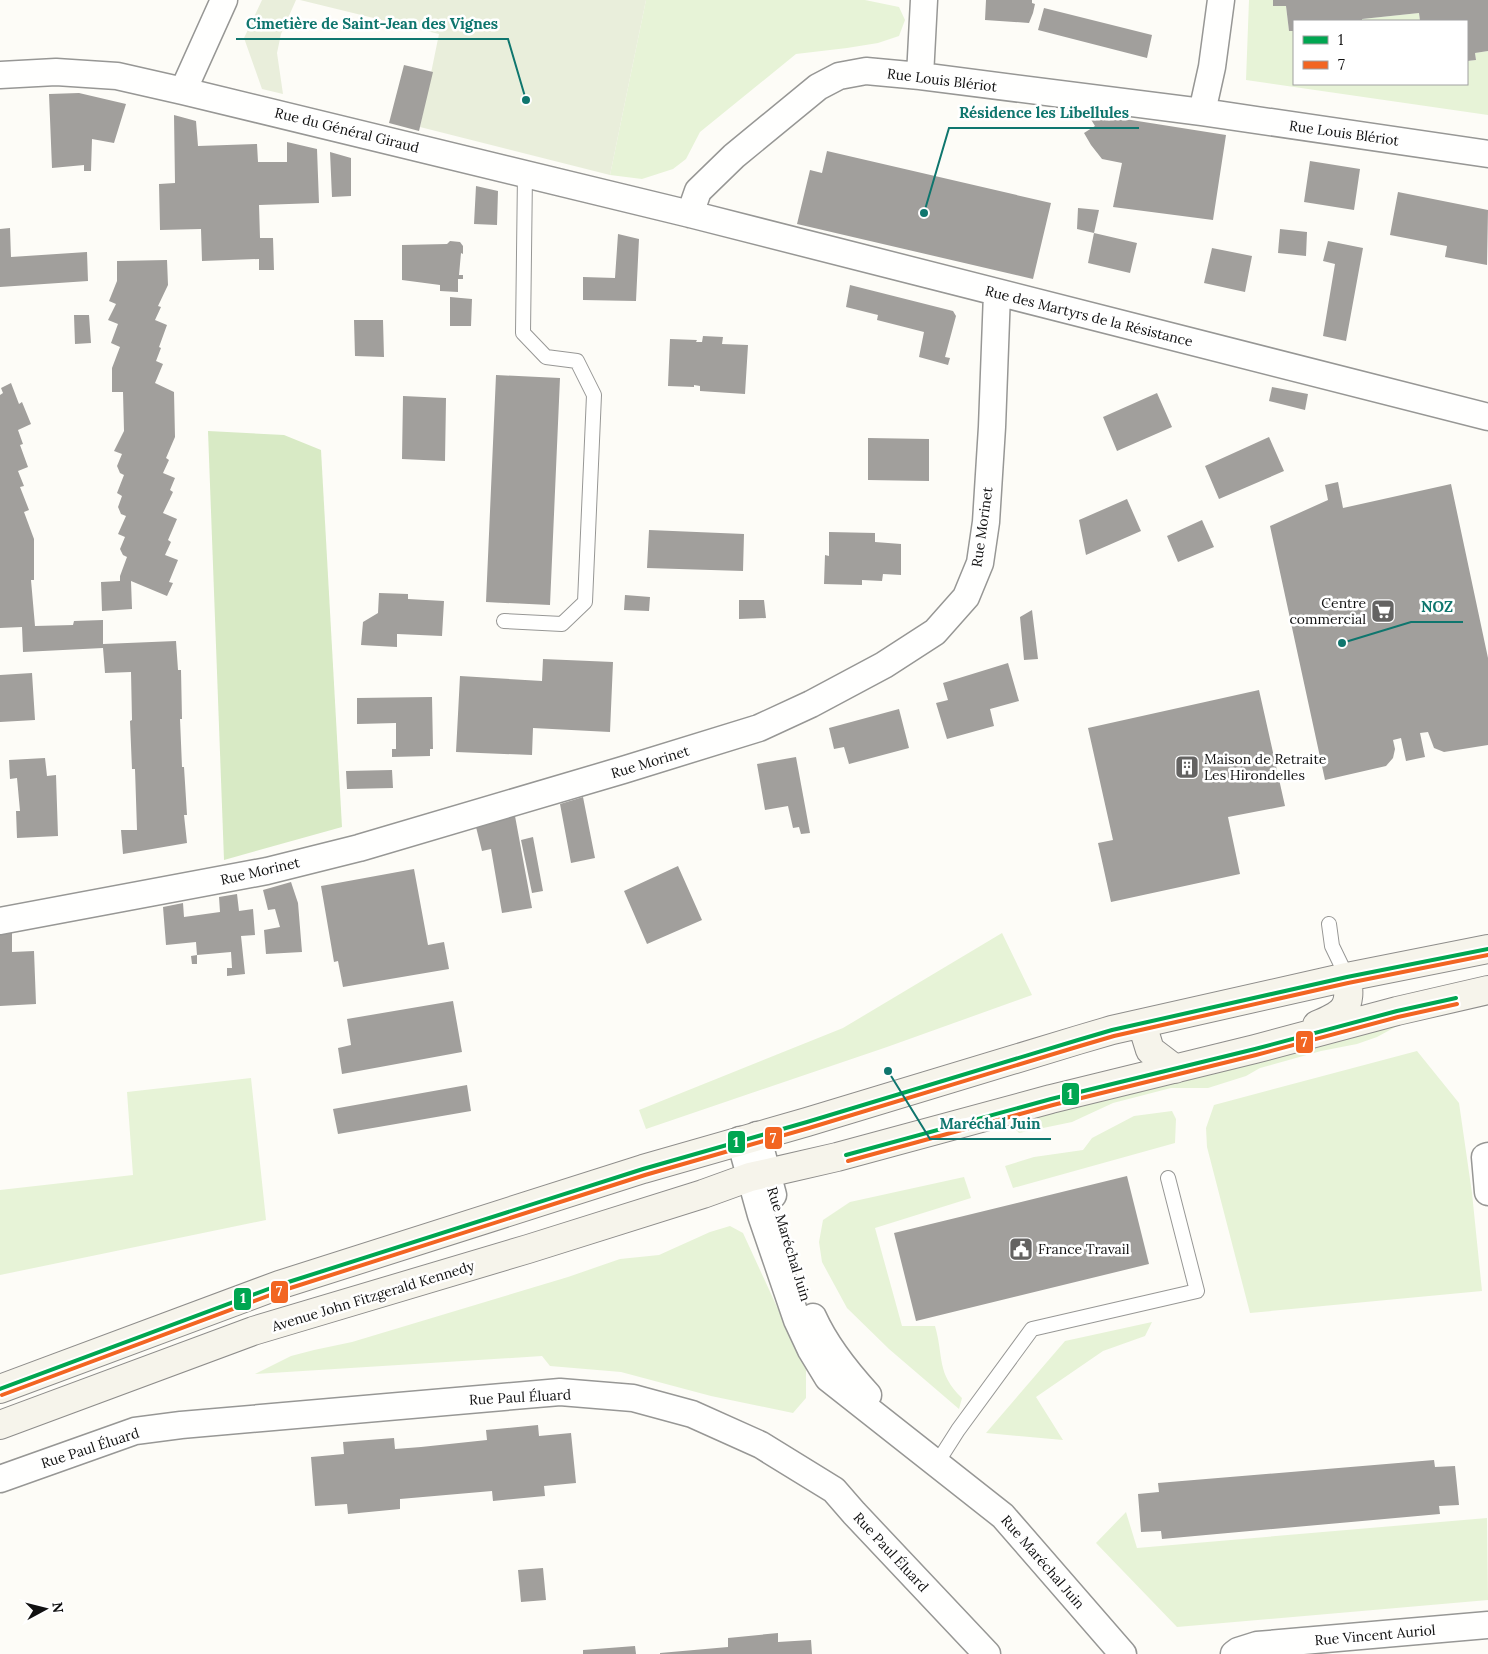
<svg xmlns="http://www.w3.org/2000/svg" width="1488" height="1654" viewBox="0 0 1488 1654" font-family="Lora,serif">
<rect width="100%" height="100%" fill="#fdfcf7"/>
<path fill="#e7f3d7" d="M646 0H865L899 7 905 20 899 36 878 43 847 48 796 54 700 132 686 159 673 169 642 179 610 175Z
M1249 0H1273V6H1286L1289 31H1294V84H1467V61L1476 60 1475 53 1488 51V115L1246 80Z
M1419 13 1420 21H1362V19Z
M1002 933 1032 995 887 1047 646 1129 639 1110 843 1028Z
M1399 1025 1377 1037 1357 1044 1321 1051 1260 1068 1246 1076 1208 1088H1171L1113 1103 1072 1122 1019 1133 1009 1122Z
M1417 1051 1459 1103 1472 1193 1482 1291 1250 1313 1207 1147 1206 1128 1214 1105Z
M251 1078 266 1220 0 1275V1190L133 1175 127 1092Z
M1172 1111 1176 1119 1175 1143 1013 1188 1005 1166 1034 1157 1083 1150 1092 1138 1134 1116Z
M964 1177 971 1198 875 1228 902 1326H935C944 1357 936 1373 962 1398L959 1409 889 1349 847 1308 822 1262 819 1242 823 1220 850 1202Z
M730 1226 743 1233 806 1370V1398L793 1413 711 1396 621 1372 550 1366 542 1356 255 1374 291 1356 314 1350 352 1342 568 1277 620 1259 659 1255 710 1232Z
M1152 1322 1145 1336 1103 1351 1036 1397 1063 1440 986 1433 1065 1341Z
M1126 1512 1137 1548 1487 1518 1488 1600 1177 1627 1096 1543Z"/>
<path fill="#d8eac5" d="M208 431 284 435 321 450 342 827 224 860Z"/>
<path fill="#e9eedb" d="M262 0H296L281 34 277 53 283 94 262 89 244 38Z
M300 0H646L610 175 420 127 439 34Z"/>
<path fill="#a19f9c" d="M986 0H1032V3L1035 4 1033 13 1029 23 985 20Z
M1273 0H1488V51L1475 53 1476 60 1467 61V21H1420L1419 13 1362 19V21H1294V31H1289L1286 6H1273Z
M1044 8 1152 35 1147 58 1038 30Z
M404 65 433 72 419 131 389 123Z
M79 93 126 104 114 143 92 139 91 171H84V165L52 168 49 94Z
M1087 113 1226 135 1213 220 1113 207 1122 163 1102 159 1091 145 1084 133 1095 126Z
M174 115 196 121 198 146 257 144 258 162H287V142L317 149 319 203 259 205 260 238H273L274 270H259V259L202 261 201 229 160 230 159 184 175 183Z
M827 151 1051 203 1033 279 797 224 810 170 822 173Z
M330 152 351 158V196L332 197Z
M1310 161 1360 169 1354 210 1304 202Z
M476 186 498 191 497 225 474 224Z
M1398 192 1488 210 1487 265 1445 257 1447 246 1390 235Z
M1078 208 1099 210 1094 233 1077 229Z
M10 228 11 257 87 252 88 281 0 287V229Z
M1280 229 1307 232 1306 256 1278 253Z
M1094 233 1137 243 1130 273 1088 263Z
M618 234 639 239 636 301 583 300V277L615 278Z
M450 241 460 242 463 246V254L461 253 459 275H463V279H458V292L440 291V285L402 280V245L447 244Z
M1328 241 1363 248 1346 341 1323 336 1335 264 1323 261Z
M1212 248 1252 256 1245 292 1204 283Z
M167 260 168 285 158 306 161 307 155 320 167 325 159 347 161 348 156 361 163 364 155 383 174 392 175 437 166 458 169 460 163 473 175 478 170 490 173 492 163 513 177 519 168 540 171 542 165 555 178 560 169 582 173 583 167 596 131 581 132 609 102 611 101 582 120 581V576L127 557 123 555 120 549 125 537 118 534 126 516 121 514 118 507 122 496 117 493 124 475 120 473 117 466 122 454 114 451 124 431 123 392H112V368L120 347 111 343 118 324 108 320 116 304 109 301 117 281V261Z
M850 285 953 311 956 316 945 357 950 358 948 365 919 357 924 332 877 320 878 315 846 307Z
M450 297 472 299 471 326H450Z
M74 315H89L91 343 75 344Z
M354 320H383L384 357 355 356Z
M703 336 723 337 722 344 748 345 745 394 700 391V386L694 385V387L668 386 670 339 697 340 696 342H702Z
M496 375 560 378 550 605 486 602Z
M11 383 19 404 22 402 31 424 18 430 23 444 20 445 28 467 18 471 24 486 20 487 29 510 24 512 34 539V580H31L35 626 73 625 74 621 103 620V644L176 641 178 670H181L182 719H180L182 767H184L187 815H184L187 843 123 854 121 830H137L135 769H132L130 721 132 720 131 672 105 673 103 648 23 652 22 627 0 628V395L3 393 1 388Z
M1272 387 1308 394 1305 410 1269 401Z
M1157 393 1172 427 1117 451 1103 417Z
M403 396 446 398 445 461 402 459Z
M1269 437 1284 471 1219 499 1205 466Z
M868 438 929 439V481L868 480Z
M1338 482 1343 508 1451 484 1488 658V745L1444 752 1434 748 1428 732 1420 733 1425 757 1406 761 1401 738 1393 740 1395 749 1393 758 1386 766 1325 780 1270 526 1328 500 1325 485Z
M1127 499 1141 531 1086 555 1079 520Z
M1202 520 1214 547 1178 562 1167 536Z
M649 530 744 534 743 571 647 568Z
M829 532 875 533V542L901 544V575L883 574 882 581 862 580V585L824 584 825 555 829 556Z
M379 593 408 594V599L444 601 442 636 397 634V647L361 645 363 622 378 613Z
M625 595 650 597 649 611 624 610Z
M739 600H764L766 618 739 619Z
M1032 610 1038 659 1024 660 1020 617Z
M543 659 613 662 610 732 533 728 532 755 456 752 460 676 542 681Z
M1008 663 1019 701 990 709 994 726 947 739 936 703 948 700 943 683Z
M32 673 35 720 0 722V675Z
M1259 690 1285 806 1228 817 1240 874 1111 902 1098 843 1113 840 1088 728Z
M432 697 433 749H430V756L392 757V749H396V723L357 724V698Z
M899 709 909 748 849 764 844 747 834 749 829 728Z
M796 757 810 833 801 834 799 827 793 828 788 806 765 810 757 764Z
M45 758 47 776 56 775 58 836 17 838 16 811H20L17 778 10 779 9 760Z
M392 770 393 788 347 789 346 771Z
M583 797 595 858 571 863 560 804Z
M515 816 532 908 502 913 491 849 482 851 476 827Z
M533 837 543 891 532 893 521 840Z
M678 866 702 920 647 944 624 891Z
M414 869 428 945 444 942 449 969 343 987 338 961 334 962 321 886Z
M291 882 298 903 302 952 266 954 264 930 280 927 275 909 268 910 263 890Z
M237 894 239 911 253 909 255 935 241 936 245 974 227 976V968H232L231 952 197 955V964H192L191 956 197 955 196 942 166 945 163 907 183 903 184 917 220 912 219 897Z
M12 932V952L34 951 36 1004 0 1006V934Z
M453 1001 462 1052 342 1074 338 1048 351 1045 347 1019Z
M467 1085 471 1111 338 1134 333 1109Z
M1127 1176 1149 1264 916 1321 894 1233Z
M538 1425 539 1436 571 1433 576 1483 544 1486 545 1496 493 1501 492 1491 400 1499V1509L348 1514 347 1504 315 1506 311 1457 344 1454 343 1442 394 1438 395 1449 421 1447 487 1440 486 1430Z
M1434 1460 1435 1467 1455 1466 1459 1505 1439 1506 1440 1514 1162 1539 1161 1531 1141 1532 1138 1494 1159 1492 1158 1483Z
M543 1568 546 1600 521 1602 518 1570Z
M778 1633V1642L811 1640 812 1654H660V1653L728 1647V1638Z
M635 1646 636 1654H583V1650Z"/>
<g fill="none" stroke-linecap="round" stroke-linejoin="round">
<g stroke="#979795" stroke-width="16">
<path id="service" d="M504 621 562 624 585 602 594 395 577 361 546 357 523 333 525 174
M1329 924 1332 946 1347 977
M937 1463 958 1430 1032 1329 1197 1291 1168 1178"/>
</g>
<g stroke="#979795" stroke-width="29">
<path id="minor" d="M0 75 56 72 117 76 183 91 690 214 1488 417
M920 76 924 0
M183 91 224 0
M1202 112 1212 67 1221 0
M690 214 698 191 734 156 818 87 839 76 866 71 920 76 1202 112 1488 154
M0 921 267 871 359 848 623 770 759 728 811 704 884 665 935 632 966 597 980 563 986 522 992 427 997 293
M757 1135 773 1195
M740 1140 761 1215 797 1320 811 1350 828 1378 1003 1516 1123 1654
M1488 1156 1485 1157 1488 1192
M813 1317C826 1346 847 1372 868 1395
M0 1479 135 1431 181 1425 560 1392 633 1398 692 1414 761 1445 834 1490 854 1513 987 1654
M1234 1654 1238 1651 1257 1645 1488 1625"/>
</g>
<g stroke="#8e8d8b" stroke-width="30">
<path id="secondary" d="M1142 1024 1150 1050 1175 1069
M1317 1025C1344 1014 1352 1008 1347 977
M0 1389 279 1285 643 1169 807 1122 1078 1040 1112 1030 1347 977 1488 949
M0 1425 253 1331 528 1249 703 1194 750 1177 837 1157 1051 1099 1255 1049 1397 1011 1488 990"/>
</g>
<use href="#service" stroke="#fffffe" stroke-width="14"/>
<use href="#minor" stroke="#fffffe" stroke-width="26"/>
<use href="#secondary" stroke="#f6f4eb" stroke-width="28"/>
<g stroke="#fff" stroke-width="8">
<path id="bus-1" d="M846 1155 1051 1099 1255 1049 1397 1011 1456 998
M0 1389 279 1285 643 1169 807 1122 1078 1040 1112 1030 1347 977 1488 949"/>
</g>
<g stroke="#fff" stroke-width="8">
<path id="bus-2" d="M848 1161 1053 1105 1256 1055 1398 1017 1457 1004
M2 1395 281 1291 645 1175 809 1128 1080 1046 1114 1036 1348 983 1488 955"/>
</g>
<use href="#bus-1" stroke="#00a651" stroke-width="4"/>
<use href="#bus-2" stroke="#f26522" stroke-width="4"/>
</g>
<defs>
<g id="supermarket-square" transform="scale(1.25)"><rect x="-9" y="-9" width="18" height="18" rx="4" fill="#646362" stroke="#fff"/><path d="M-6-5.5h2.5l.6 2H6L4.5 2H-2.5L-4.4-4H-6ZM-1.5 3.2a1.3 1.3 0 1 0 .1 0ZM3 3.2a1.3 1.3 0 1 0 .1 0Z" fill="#fff"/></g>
<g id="building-square" transform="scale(1.25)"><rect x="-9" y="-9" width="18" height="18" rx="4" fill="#646362" stroke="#fff"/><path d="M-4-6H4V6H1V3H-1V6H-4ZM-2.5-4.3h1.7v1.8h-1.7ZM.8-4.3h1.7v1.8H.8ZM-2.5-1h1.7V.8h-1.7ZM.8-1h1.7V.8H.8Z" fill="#fff"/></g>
<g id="civic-square" transform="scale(1.25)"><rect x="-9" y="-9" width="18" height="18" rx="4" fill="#646362" stroke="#fff"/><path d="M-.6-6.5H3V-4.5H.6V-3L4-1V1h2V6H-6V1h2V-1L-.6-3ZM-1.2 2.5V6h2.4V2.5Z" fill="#fff"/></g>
</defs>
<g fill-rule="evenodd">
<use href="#supermarket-square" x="1383" y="611"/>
<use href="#building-square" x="1187" y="767"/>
<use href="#civic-square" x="1021" y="1249"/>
</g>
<g text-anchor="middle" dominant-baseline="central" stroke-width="5" stroke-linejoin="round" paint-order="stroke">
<g font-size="14" fill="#111" stroke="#fff">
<text transform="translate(942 80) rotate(7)">Rue Louis Blériot</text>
<text transform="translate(347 130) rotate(14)">Rue du Général Giraud</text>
<text transform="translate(1344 133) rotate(8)">Rue Louis Blériot</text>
<text transform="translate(1089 316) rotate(14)">Rue des Martyrs de la Résistance</text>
<text transform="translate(982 527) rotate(-82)">Rue Morinet</text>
<text transform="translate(650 762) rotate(-17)">Rue Morinet</text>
<text transform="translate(260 871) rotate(-13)">Rue Morinet</text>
<text transform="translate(789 1244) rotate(73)">Rue Maréchal Juin</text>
<text transform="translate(373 1296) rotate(-17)">Avenue John Fitzgerald Kennedy</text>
<text transform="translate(520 1397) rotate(-3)">Rue Paul Éluard</text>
<text transform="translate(90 1448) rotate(-18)">Rue Paul Éluard</text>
<text transform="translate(891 1552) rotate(47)">Rue Paul Éluard</text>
<text transform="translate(1043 1562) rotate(49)">Rue Maréchal Juin</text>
<text transform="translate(1375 1635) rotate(-5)">Rue Vincent Auriol</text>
</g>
<g font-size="14" fill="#111" stroke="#fff" text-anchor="start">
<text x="1366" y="603" text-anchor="end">Centre<tspan x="1366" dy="16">commercial</tspan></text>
<text x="1204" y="759">Maison de Retraite<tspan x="1204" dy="16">Les Hirondelles</tspan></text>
<text x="1038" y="1249">France Travail</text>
</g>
</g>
<path fill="none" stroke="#0f766e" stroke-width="2" d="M526 100L508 39H236M924 213L949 128H1139M1342 643L1411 622H1463M888 1071L930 1139H1051"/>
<g fill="#0f766e" stroke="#fff" stroke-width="2">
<circle cx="526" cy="100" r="5"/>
<circle cx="924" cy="213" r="5"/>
<circle cx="1342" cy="643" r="5"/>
<circle cx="888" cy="1071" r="5"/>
</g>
<g font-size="15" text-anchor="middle" font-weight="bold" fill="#0f766e" stroke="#fff" stroke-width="5" stroke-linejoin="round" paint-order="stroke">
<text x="372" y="29">Cimetière de Saint-Jean des Vignes</text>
<text x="1044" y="118">Résidence les Libellules</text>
<text x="1437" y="612">NOZ</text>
<text x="990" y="1129">Maréchal Juin</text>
</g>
<g stroke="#fff" stroke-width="2">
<rect x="1295" y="1030" width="19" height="24" rx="5" fill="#f26522"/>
<rect x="1061" y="1082" width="19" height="24" rx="5" fill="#00a651"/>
<rect x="764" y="1126" width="19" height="24" rx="5" fill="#f26522"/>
<rect x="727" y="1130" width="19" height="24" rx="5" fill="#00a651"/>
<rect x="270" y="1280" width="19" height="24" rx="5" fill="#f26522"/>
<rect x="233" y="1287" width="19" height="24" rx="5" fill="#00a651"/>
</g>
<g font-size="14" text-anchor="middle" font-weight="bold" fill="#fff">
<text x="1304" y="1047">7</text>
<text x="1070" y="1099">1</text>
<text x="773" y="1143">7</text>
<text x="736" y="1147">1</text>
<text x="279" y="1296">7</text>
<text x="243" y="1303">1</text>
</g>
<rect x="1293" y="20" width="175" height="65" fill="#ffffff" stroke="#a0a0a0"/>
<rect x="1303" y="36" width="25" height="8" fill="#00a651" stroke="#a0a0a0"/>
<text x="1338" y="45" font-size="15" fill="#111111">1</text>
<rect x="1303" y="61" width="25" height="8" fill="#f26522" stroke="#a0a0a0"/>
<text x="1338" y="70" font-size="15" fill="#111111">7</text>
<g transform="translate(45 1609) rotate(83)" stroke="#ffffff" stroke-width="4" paint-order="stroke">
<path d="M0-4L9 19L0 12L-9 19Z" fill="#111111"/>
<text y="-8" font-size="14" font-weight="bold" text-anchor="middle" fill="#111111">N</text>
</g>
</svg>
